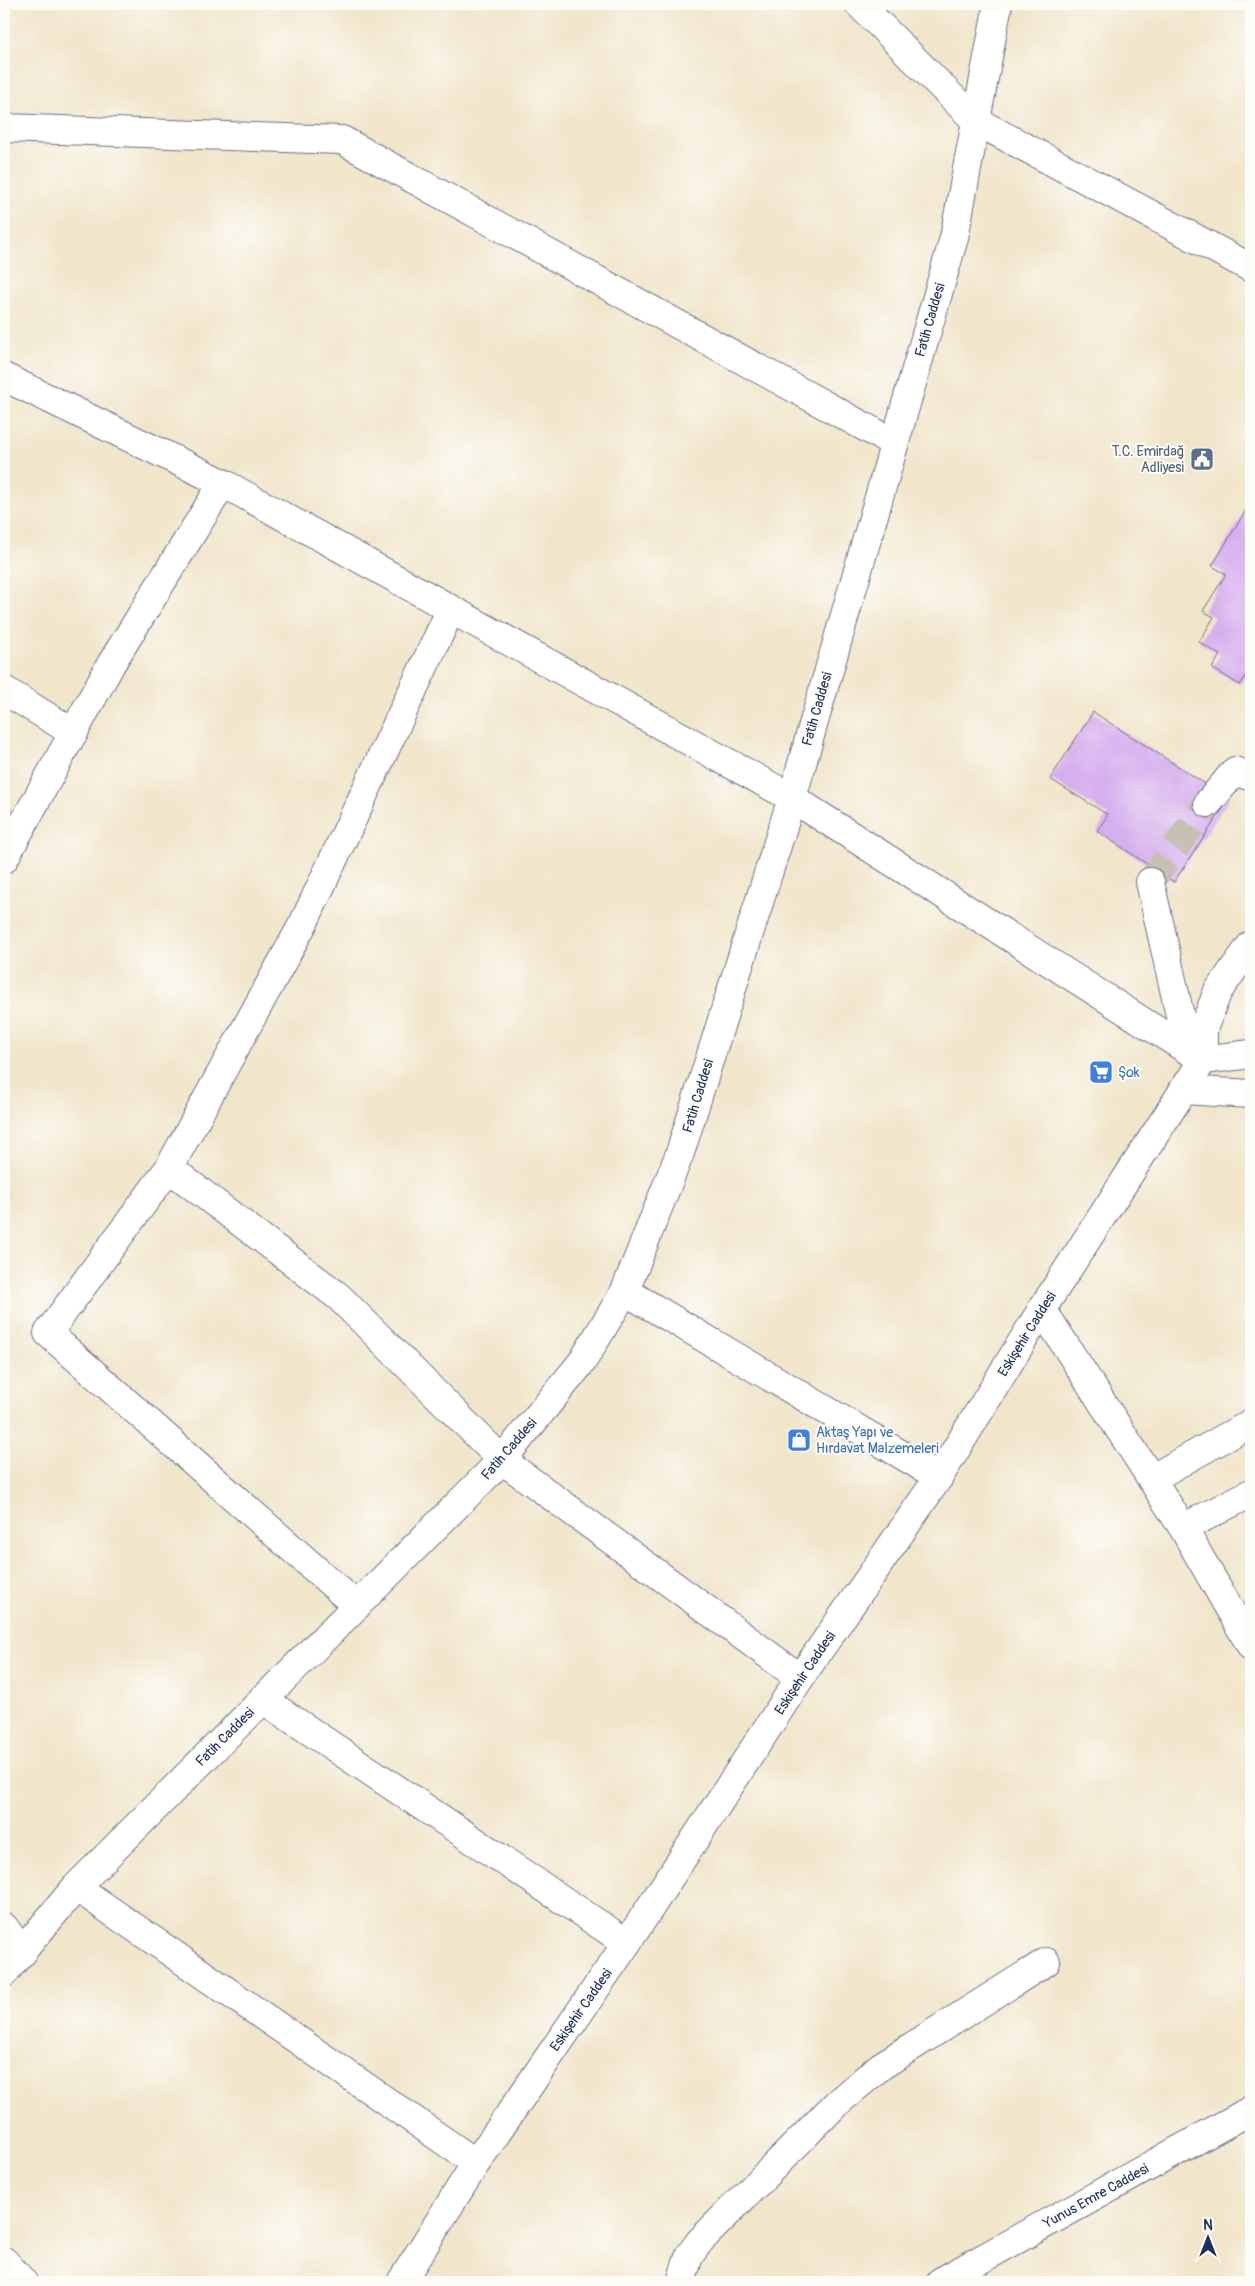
<svg xmlns="http://www.w3.org/2000/svg" width="1255" height="2286" viewBox="0 0 1255 2286" font-family="Pangolin,sans-serif">
<rect width="100%" height="100%" fill="#fdfcf7"/>
<filter id="ink" filterUnits="userSpaceOnUse"><feTurbulence type="fractalNoise" baseFrequency=".02" numOctaves="2"/><feDisplacementMap in="SourceGraphic" scale="10" xChannelSelector="R" yChannelSelector="G"/><feConvolveMatrix kernelMatrix="1 2 1 2 8 2 1 2 1" color-interpolation-filters="sRGB"/></filter>
<filter id="wash" filterUnits="userSpaceOnUse"><feTurbulence type="fractalNoise" baseFrequency=".0096" numOctaves="4" result="noise"/><feDisplacementMap in="SourceGraphic" scale="20" xChannelSelector="R" yChannelSelector="G"/><feGaussianBlur stdDeviation="1.12" result="paint"/><feColorMatrix in="noise" values="0 0 0 0 0 0 0 0 0 0 0 0 0 0 0 0 0 1.4 0 .05"/><feComposite in="paint" operator="in"/></filter>
<g filter="url(#wash)">
<rect width="100%" height="100%" fill="#f1e5ca"/>
<g id="blocks">
<path fill="#d6afee" d="M1249 505 1251 507V675L1248 673 1240 685 1212 668 1220 655 1199 642 1214 617 1203 611 1226 574 1212 566Z
M1093 712 1229 799 1174 882 1097 831 1108 815 1050 779Z"/>
</g>
</g>
<g filter="url(#ink)">
<use href="#blocks" fill-opacity="0" stroke="#666f84" stroke-width="1"/>
<g fill="none" stroke-linecap="round" stroke-linejoin="round">
<path stroke="#c6c1b4" stroke-width="28" stroke-dasharray="28 14" stroke-linecap="butt" d="M1150 882 1208 803"/>
<g stroke="#666f84" stroke-width="30">
<path id="minor" d="M859 4 976 121 1251 268
M4 128 342 140 894 443
M4 377 223 483 792 798 1203 1060
M4 690 74 733
M1208 803 1235 771 1251 777
M4 859 111 664 223 483
M1150 882 1183 1029 1201 1056
M1183 1090 1251 1094
M169 1168 339 1297 502 1460 800 1678
M625 1291 939 1477
M1042 1309 1183 1528 1251 1646
M1151 1479 1251 1423
M1183 1528 1251 1493
M357 1606 48 1333 169 1168 304 922 451 609
M262 1699 627 1943
M76 1887 476 2163
M4 1927 23 1952
M4 1973 76 1887 502 1460 582 1362 625 1291 680 1153 792 798 954 238 998 4
M4 2261 23 2282
M681 2282 689 2256 700 2241 837 2103 881 2066 1046 1962
M940 2282 1251 2110"/>
</g>
<g stroke="#666f84" stroke-width="30">
<path id="major" d="M1203 1060 1251 1054
M401 2282 476 2163 627 1943 800 1678 939 1477 1042 1309 1203 1060V1029L1218 991 1251 945"/>
</g>
<use href="#minor" stroke="#fff" stroke-width="28"/>
<use href="#major" stroke="#fff" stroke-width="28"/>
</g>
</g>
<defs>
<g id="civic-square" transform="scale(1.25)"><rect x="-9" y="-9" width="18" height="18" rx="4" fill="#5c6f8a" stroke="#fdfcf7"/><path d="M-.6-6.5H3V-4.5H.6V-3L4-1V1h2V6H-6V1h2V-1L-.6-3ZM-1.2 2.5V6h2.4V2.5Z" fill="#fff"/></g>
<g id="supermarket-square" transform="scale(1.25)"><rect x="-9" y="-9" width="18" height="18" rx="4" fill="#3f7fe0" stroke="#fdfcf7"/><path d="M-6-5.5h2.5l.6 2H6L4.5 2H-2.5L-4.4-4H-6ZM-1.5 3.2a1.3 1.3 0 1 0 .1 0ZM3 3.2a1.3 1.3 0 1 0 .1 0Z" fill="#fff"/></g>
<g id="shop-square" transform="scale(1.25)"><rect x="-9" y="-9" width="18" height="18" rx="4" fill="#3f7fe0" stroke="#fdfcf7"/><path d="M-5-2.5h2.3a2.7 3.5 0 0 1 5.4 0H5L5.5 6h-11ZM-1.5-2.5h3a1.5 2.3 0 0 0-3 0Z" fill="#fff"/></g>
</defs>
<g fill-rule="evenodd">
<use href="#civic-square" x="1202" y="459"/>
<use href="#supermarket-square" x="1101" y="1072"/>
<use href="#shop-square" x="799" y="1440"/>
</g>
<g text-anchor="middle" dominant-baseline="central" stroke-width="4" stroke-linejoin="round" paint-order="stroke">
<g font-size="14" fill="#1b2f5e" stroke="#fdfcf7">
<text transform="translate(930 320) rotate(-74)">Fatih Caddesi</text>
<text transform="translate(817 709) rotate(-74)">Fatih Caddesi</text>
<text transform="translate(698 1096) rotate(-73)">Fatih Caddesi</text>
<text transform="translate(1027 1334) rotate(-58)">Eskişehir Caddesi</text>
<text transform="translate(509 1449) rotate(-49)">Fatih Caddesi</text>
<text transform="translate(805 1673) rotate(-56)">Eskişehir Caddesi</text>
<text transform="translate(225 1737) rotate(-45)">Fatih Caddesi</text>
<text transform="translate(581 2010) rotate(-55)">Eskişehir Caddesi</text>
<text transform="translate(1096 2196) rotate(-29)">Yunus Emre Caddesi</text>
</g>
<g font-size="14" fill="#4e5e75" stroke="#fdfcf7" text-anchor="end">
<text x="1184" y="451">T.C. Emirdağ<tspan x="1184" dy="16">Adliyesi</tspan></text>
</g>
<g font-size="14" fill="#366cbe" stroke="#fdfcf7" text-anchor="start">
<text x="1118" y="1072">Şok</text>
<text x="816" y="1432">Aktaş Yapı ve<tspan x="816" dy="16">Hırdavat Malzemeleri</tspan></text>
</g>
</g>
<rect width="1255" height="2286" fill="none" stroke="#fdfcf7" stroke-width="20"/>
<g transform="translate(1208 2238)" stroke="#fdfcf7" stroke-width="4" paint-order="stroke">
<path d="M0-4L9 19L0 12L-9 19Z" fill="#1b2f5e"/>
<text y="-8" font-size="14" font-weight="bold" text-anchor="middle" fill="#1b2f5e">N</text>
</g>
</svg>
